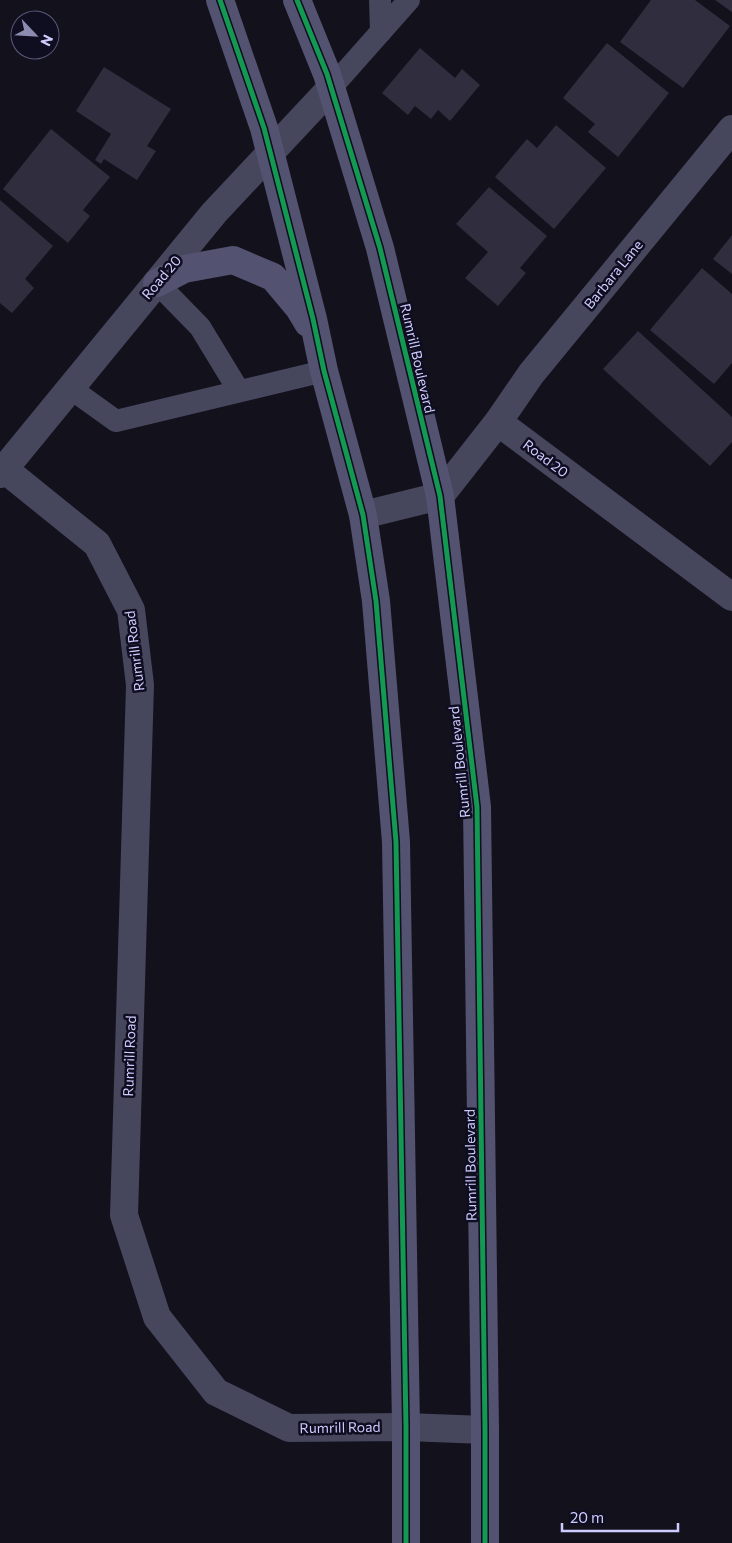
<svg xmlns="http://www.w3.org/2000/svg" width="732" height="1543" viewBox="0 0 732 1543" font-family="Commissioner,sans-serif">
<rect width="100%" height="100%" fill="#12111c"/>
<path fill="#302e3e" d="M651 0H695L730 26 683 88 620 42Z
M715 0H732V12Z
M607 43 669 93 618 157 588 132 595 124 563 98Z
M420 48 455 78 462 69 480 85 450 121 438 110 431 119 415 106 408 115 382 93Z
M104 67 171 109 147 146 156 151 137 180 104 159 101 164 95 160 111 134 76 111Z
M556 125 606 168 554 229 495 177 527 139 537 148Z
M51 129 110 177 83 210 90 216 68 243 3 189Z
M489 187 547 236 520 268 526 273 498 306 465 278 488 252 456 224Z
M0 200 53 246 25 279 34 288 12 313 0 303Z
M732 235V274L713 259Z
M702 268 732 294V363L714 384 650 330Z
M638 331 732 417V442L710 466 603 369Z"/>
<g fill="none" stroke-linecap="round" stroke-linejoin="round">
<path stroke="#46465d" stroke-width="22" d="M380 0 381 32
M331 88 409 0
M157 283 200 327 239 391
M70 388 116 421 324 371"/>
<path stroke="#46465d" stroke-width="28" d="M498 422 531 374 732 129
M4 469 97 544 131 610 140 685 124 1215 157 1317 216 1392 289 1428 406 1427 485 1430"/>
<path stroke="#46465d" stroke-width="28" d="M0 474 214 213 331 88
M363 515 440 496 498 422 732 597"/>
<path stroke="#535270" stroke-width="28" d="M220 0 264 128 313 319 324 371 363 515 376 601 396 842 406 1427V1543
M297 0 327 74 380 248 440 496 477 807 485 1430V1543
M157 283 184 269 233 260 273 277 299 308 308 323"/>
<g stroke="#0f0d20" stroke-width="8">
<path id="cycleway" d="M220 0 264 128 313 319 324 371 363 515 376 601 396 842 406 1427V1543
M297 0 327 74 380 248 440 496 477 807 485 1430V1543"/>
</g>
<use href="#cycleway" stroke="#139951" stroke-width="5"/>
</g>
<g text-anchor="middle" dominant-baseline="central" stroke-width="5" stroke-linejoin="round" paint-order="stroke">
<g font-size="14" fill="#ceccff" stroke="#0f0d20">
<text transform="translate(613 274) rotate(-51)">Barbara Lane</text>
<text transform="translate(161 277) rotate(-50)">Road 20</text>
<text transform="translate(418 358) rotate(77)">Rumrill Boulevard</text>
<text transform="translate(546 458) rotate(37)">Road 20</text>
<text transform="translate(134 651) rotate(-97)">Rumrill Road</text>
<text transform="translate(459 762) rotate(-96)">Rumrill Boulevard</text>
<text transform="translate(129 1056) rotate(-88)">Rumrill Road</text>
<text transform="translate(470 1165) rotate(-91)">Rumrill Boulevard</text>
<text transform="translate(340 1427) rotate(-1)">Rumrill Road</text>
</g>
</g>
<g transform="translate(35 35) rotate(115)"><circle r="24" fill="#0f0d20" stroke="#5b5979"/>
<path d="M0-4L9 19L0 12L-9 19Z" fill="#8c8bb0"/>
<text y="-8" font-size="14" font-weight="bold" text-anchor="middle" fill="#ceccff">N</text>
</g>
<path d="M562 1523v8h116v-8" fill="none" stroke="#ceccff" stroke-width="2.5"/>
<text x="570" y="1523" font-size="15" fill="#ceccff" stroke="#0f0d20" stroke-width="4" paint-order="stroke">20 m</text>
</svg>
